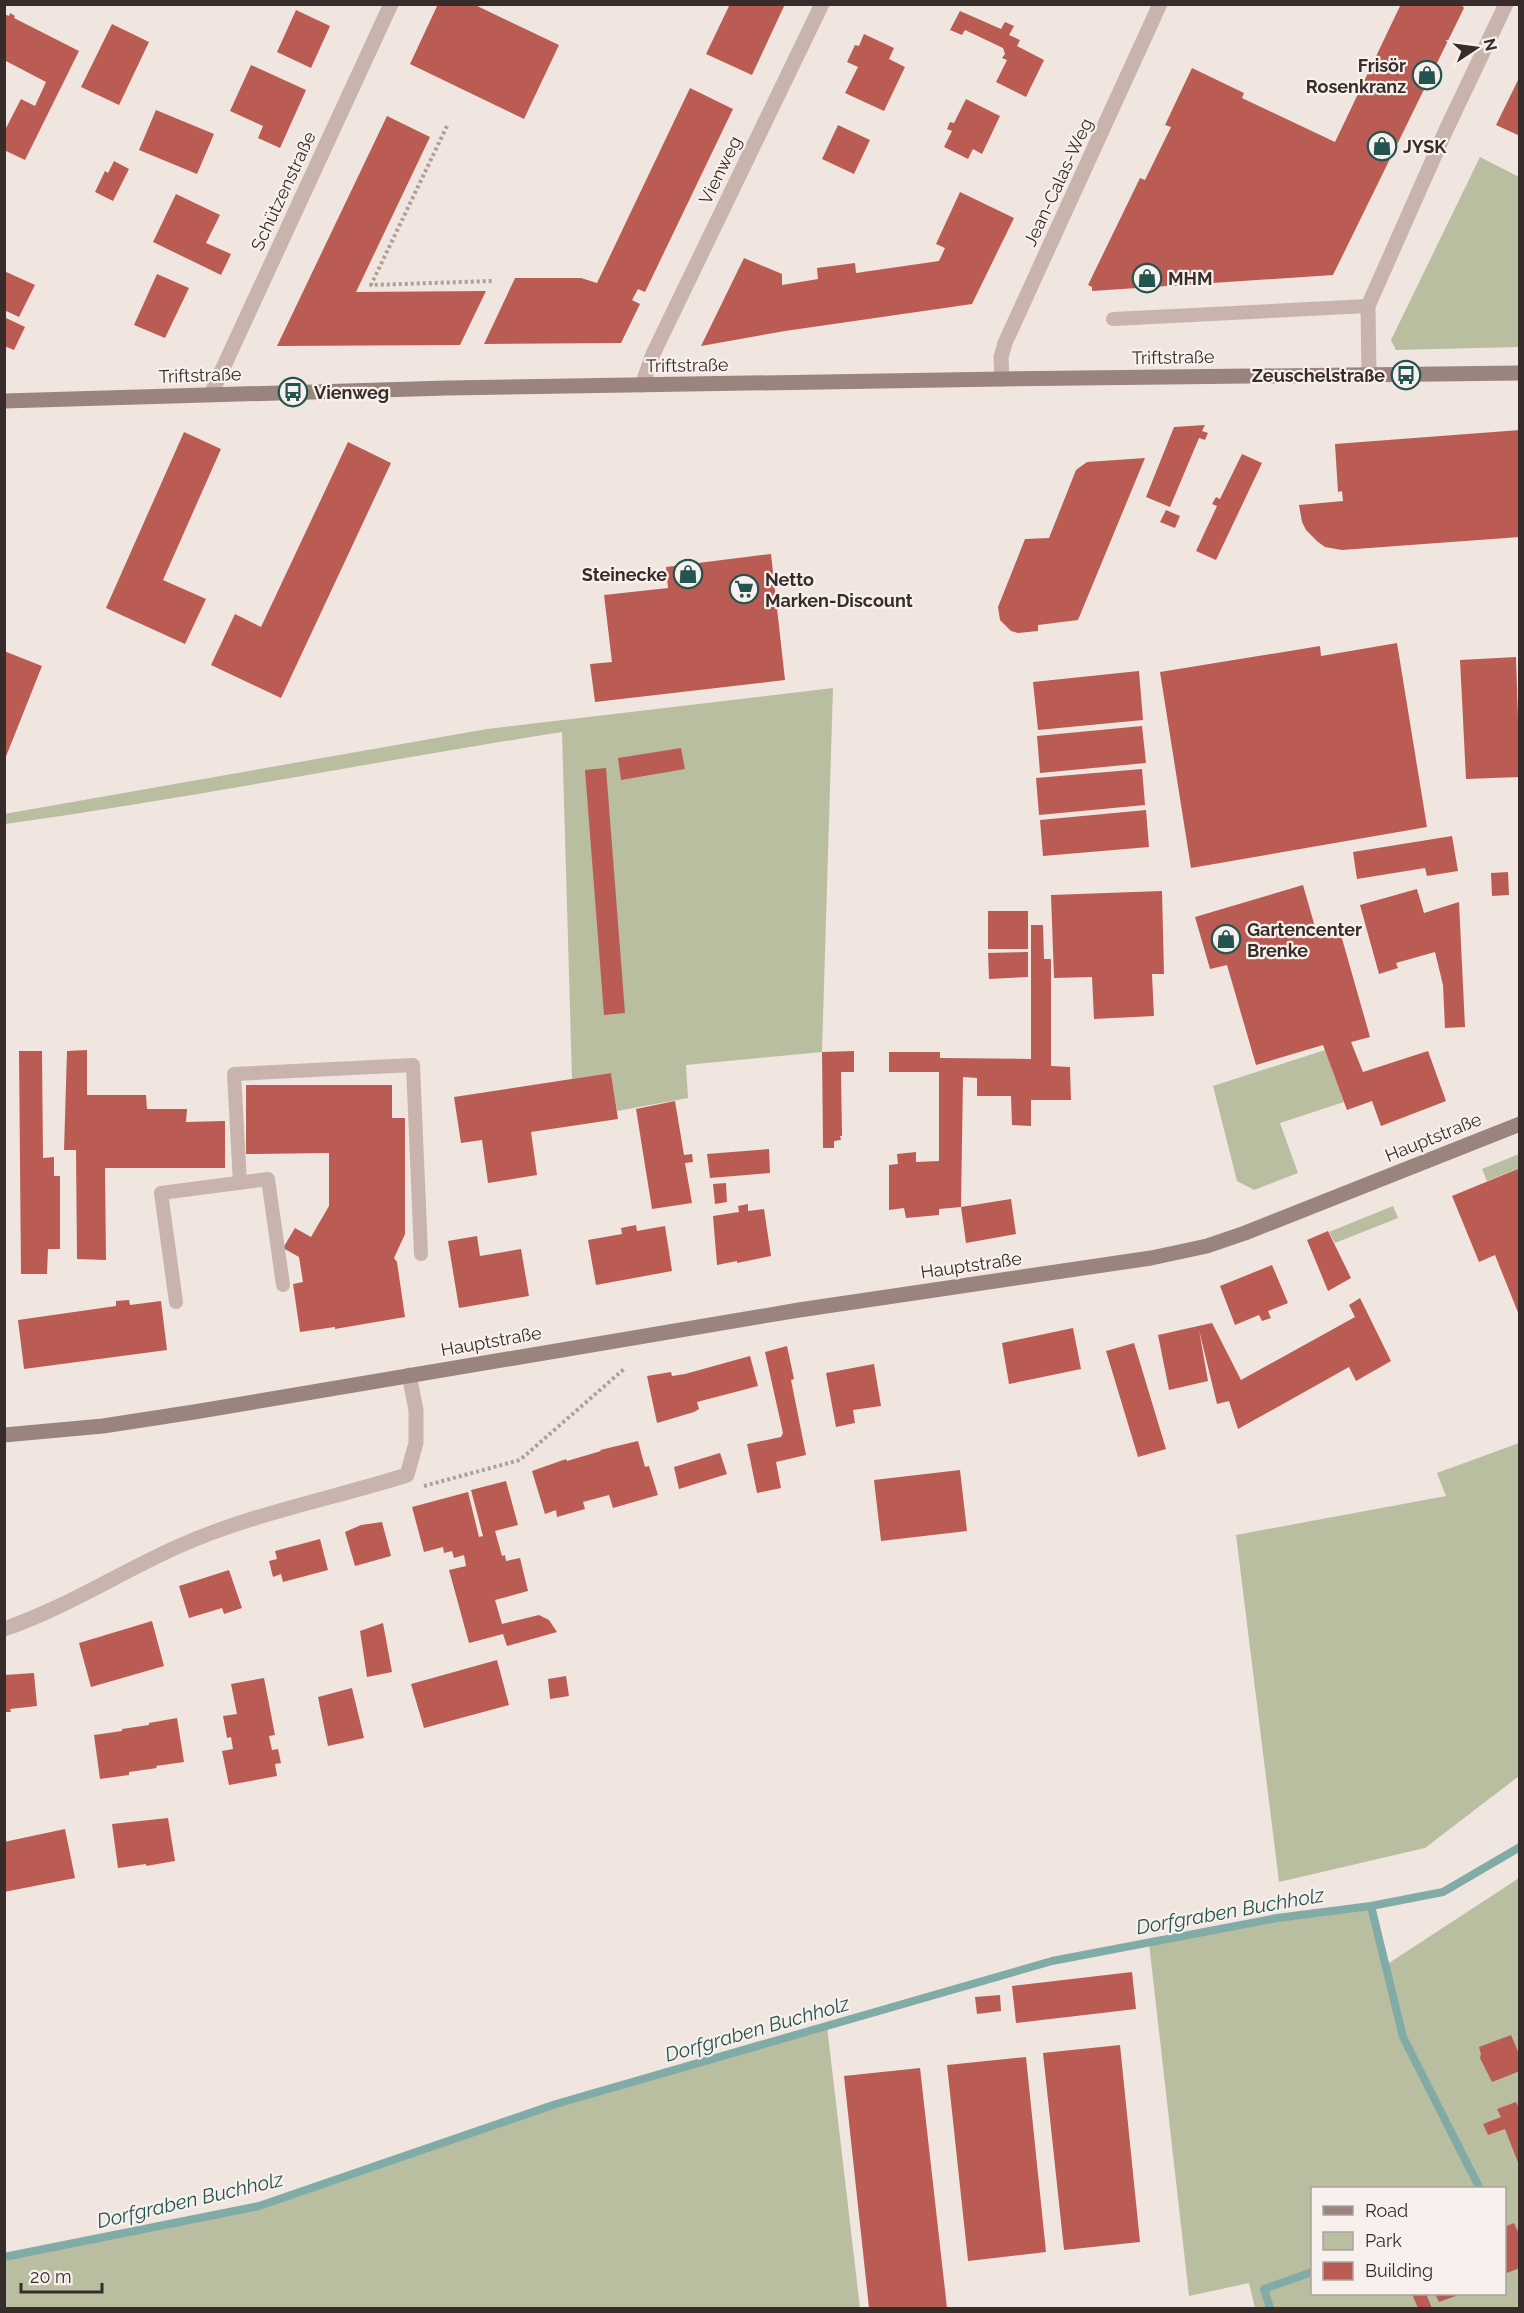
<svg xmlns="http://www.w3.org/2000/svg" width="1524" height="2313" viewBox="0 0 1524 2313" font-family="Raleway,sans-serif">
<rect width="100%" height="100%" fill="#f0e6df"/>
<path fill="#b9bea1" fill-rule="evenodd" d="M1480 157 1519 177V347L1396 350 1391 340Z
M833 688 822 1052 686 1065 688 1098 617 1111 611 1073 572 1079 562 732C376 761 191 798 5 824L4 814 487 729Z
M1325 1050 1344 1102 1280 1123 1298 1173 1254 1190 1237 1181 1213 1086Z
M1519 1154V1168L1487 1181 1482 1169Z
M1393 1206 1398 1218 1335 1243 1329 1232Z
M1519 1443V1776L1425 1848 1279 1882 1236 1535 1446 1496 1437 1473Z
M1519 1878V2308H1255L1249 2283 1189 2296 1149 1943 1277 1918 1371 1906 1386 1965ZM1312 2188H1504V2294H1312Z
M827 2026 860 2308H5V2255L278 2199 556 2104Z"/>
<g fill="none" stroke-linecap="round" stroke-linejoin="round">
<path stroke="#81aba6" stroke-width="8" d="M1371 1906 1403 2037 1478 2185V2188
M4 2257 259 2206 556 2104 1052 1961 1277 1918 1371 1906 1443 1892 1520 1847
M1270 2308 1264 2289 1312 2272"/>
</g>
<path fill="#ba5c54" d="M438 4H473L559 45 524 119 410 64Z
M730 4H785L752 75 706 54Z
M1401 4H1461L1464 8 1333 275 1092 291V287L1088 285 1140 178 1145 180 1171 127 1165 125 1192 68 1244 93 1242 98 1335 142Z
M296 10 330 26 311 68 277 52Z
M960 11 1001 29 1005 22 1014 26 1009 35 1020 40 1017 46 1044 60 1026 97 996 82 1007 60 1002 58 1005 54 1003 48 965 30 962 35 950 30Z
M10 13 15 16 14 18 79 51 25 160 4 150V132L21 99 35 106 46 82 4 60V14L9 16Z
M112 24 149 42 119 105 81 87Z
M864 34 894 48 889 59 905 67 884 111 845 93 858 67 847 62 855 45 859 46Z
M251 65 306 90 280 148 258 138 263 126 230 111Z
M1520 76V136L1496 125Z
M690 88 733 109 645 292 638 289 632 300 640 304 621 343 484 344 515 278H581L597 283Z
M966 99 1000 116 982 154 973 149 968 159 944 147 952 131 947 129 950 122 954 123Z
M156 110 214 134 197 174 139 150Z
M387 116 430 137 356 292 486 291 460 345 277 346Z
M838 125 870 140 854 174 822 159Z
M114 161 129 169 113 201 95 192 105 171 108 173Z
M960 192 1014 218 972 304 785 331 701 346 744 258 782 274V285L818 279 817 268 855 263 856 273 939 261 945 248 936 244Z
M176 194 220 215 206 243 231 254 221 275 153 242Z
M4 271 35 285 19 317 4 310Z
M157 274 189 288 165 338 134 325Z
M4 317 25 327 14 350 4 346Z
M1205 425 1202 431 1208 433 1205 440 1199 438 1170 507 1146 497 1174 427Z
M1520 430V537L1342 550 1325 547 1318 542 1306 530 1302 522 1299 505 1343 501 1342 491 1338 492 1335 444Z
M184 432 221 449 163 580 206 599 185 644 106 608Z
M348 442 391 463 281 698 211 665 235 614 261 627Z
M1242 454 1262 463 1216 560 1196 551 1217 506 1212 504 1216 497 1220 499Z
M1145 458 1078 620 1038 625V631L1018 633 1011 631 1000 620 998 607 1025 539 1049 538 1076 470 1087 462Z
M1166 510 1180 516 1175 528 1160 522Z
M771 554 785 680 595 702 590 664 612 662 604 595 668 588 666 567Z
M1397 643 1427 827 1191 868 1160 672 1320 646 1321 656Z
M4 651 42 666 5 759H4Z
M1516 657 1520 777 1466 779 1460 660Z
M1139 671 1143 720 1038 730 1033 682Z
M1142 726 1146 763 1040 773 1037 736Z
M681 748 685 769 621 780 618 758Z
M606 768 625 1013 604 1015 585 770Z
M1142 769 1145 805 1039 815 1036 778Z
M1146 810 1149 847 1043 856 1040 820Z
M1452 836 1458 871 1427 876 1425 868 1357 879 1353 852Z
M1508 872 1509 895 1492 896 1491 873Z
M1303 885 1317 934 1339 928 1370 1037 1351 1042 1363 1072 1428 1051 1446 1101 1381 1126 1372 1101 1347 1110 1323 1045 1256 1065 1227 965 1210 969 1195 917Z
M1417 889 1424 913 1459 902 1465 1027 1445 1028 1443 985 1435 952 1396 963 1398 968 1379 974 1360 905Z
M1162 891 1164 974H1152L1154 1016 1094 1019 1092 977 1054 978 1051 895Z
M988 911H1028V949H988Z
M1031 925H1043L1044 959H1051V1066L1070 1067 1071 1100H1031V1126L1012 1125 1011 1096H977V1078L963 1077 961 1207 939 1209V1215L906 1218 904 1208 889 1210V1165L898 1164 897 1154 916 1152V1162L939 1161V1072H889V1052H940V1058L1031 1059Z
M1028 952V977L989 979 988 953Z
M87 1050V1095H146L147 1109H187L186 1122 225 1121V1168H105L106 1260 77 1259 76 1150H64L67 1051Z
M19 1051H42L43 1158 54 1157V1176H60V1249H48L47 1274H21Z
M854 1051V1072H841L842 1136H840L841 1140 834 1141V1148H823L822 1052Z
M611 1073 618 1119 531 1132 537 1175 488 1183 482 1140 461 1143 454 1097Z
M246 1085H392V1118H405V1234L394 1258 397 1262 405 1317 335 1329V1327L300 1332 293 1284 303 1282 299 1257 283 1248 295 1228 311 1237 329 1206V1153L246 1154Z
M675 1101 684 1155 692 1154 693 1162 685 1163 692 1203 652 1209 636 1109Z
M769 1149 770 1173 710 1178 707 1154Z
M1520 1168V1315H1519L1495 1255 1479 1262 1452 1196Z
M726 1183 727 1202 715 1204 713 1184Z
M1011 1199 1016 1234 966 1243 961 1207Z
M748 1204V1211L764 1209 771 1256 737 1263V1261L717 1265 713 1216 739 1212 738 1206Z
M636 1225 637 1231 665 1226 672 1271 596 1285 588 1240 622 1234 621 1228Z
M1328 1231 1351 1278 1328 1291 1307 1240Z
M477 1236 480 1256 521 1249 529 1296 459 1308 448 1241Z
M1272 1265 1288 1303 1268 1311 1271 1318 1262 1321 1259 1315 1235 1325 1220 1286Z
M1360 1298 1391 1361 1356 1381 1349 1367 1238 1429 1229 1401 1217 1404 1199 1330 1208 1381 1169 1390 1158 1335 1212 1323 1241 1380 1355 1317 1349 1305Z
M129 1300 130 1305 161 1301 167 1350 24 1369 18 1320 116 1306V1301Z
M1073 1328 1081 1369 1009 1384 1002 1343Z
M1134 1343 1166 1449 1138 1457 1106 1351Z
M787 1346 794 1379 791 1380 806 1455 776 1462 781 1488 757 1493 747 1444 781 1437 783 1433 765 1352Z
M750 1356 758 1386 697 1402 699 1409 694 1412 657 1423 647 1376 671 1372 672 1376 685 1374Z
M874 1364 881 1406 853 1410 855 1423 836 1427 826 1373Z
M638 1441 645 1467 649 1466 658 1495 613 1508 609 1495 583 1502 585 1509 557 1517 556 1510 545 1514 532 1471 566 1459 567 1461 601 1451 600 1450Z
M720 1453 727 1474 679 1489 674 1467Z
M960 1470 967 1531 881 1541 874 1480Z
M506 1481 518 1525 495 1531 502 1556 505 1555 506 1561 520 1558 528 1591 495 1600 502 1624 539 1615 549 1620 557 1632 507 1646 503 1634 469 1643 449 1570 466 1566 464 1555 454 1558 452 1551 444 1553 443 1547 424 1552 412 1507 468 1492 479 1537 483 1536 471 1490Z
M382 1522 391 1556 355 1566 345 1532 361 1525Z
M320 1539 328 1570 283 1582 281 1574 273 1577 269 1561 277 1559 275 1551Z
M229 1570 242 1608 224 1614 222 1608 189 1618 179 1586Z
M152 1621 164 1666 91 1687 79 1643Z
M383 1623 392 1672 367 1677 360 1631Z
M497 1660 509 1705 424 1728 411 1684Z
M34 1673 37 1706 10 1709 11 1712H4V1675Z
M566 1676 569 1696 550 1699 548 1679Z
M264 1678 275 1735 269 1736 272 1750 278 1749 281 1763 275 1764 277 1776 229 1785 222 1751 233 1749 231 1737 227 1738 223 1716 237 1714 231 1684Z
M352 1688 364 1738 328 1746 318 1697Z
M177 1718 184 1762 156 1766 157 1768 129 1772V1775L100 1779 94 1735 122 1731V1729L149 1725V1723Z
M168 1818 175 1861 146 1866V1864L118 1868 112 1824Z
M65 1829 75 1878 4 1892V1842Z
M1132 1972 1136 2009 1016 2023 1012 1986Z
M1000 1995 1001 2011 977 2014 975 1997Z
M1511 2035 1520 2056V2071L1492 2082 1480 2058 1481 2054 1479 2047Z
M1120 2045 1140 2242 1064 2250 1043 2053Z
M1026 2057 1046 2252 968 2261 947 2065Z
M920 2068 947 2308H869L844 2076Z
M1516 2102 1520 2110 1519 2165 1505 2129 1488 2135 1483 2124 1501 2117 1497 2109Z
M1514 2223 1520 2236V2268L1504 2274V2227Z
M1412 2294H1426L1432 2308H1418Z
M1435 2294H1461L1439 2302Z"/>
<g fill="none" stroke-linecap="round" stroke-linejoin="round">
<path stroke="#b39e97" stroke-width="4" stroke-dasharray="3 3" stroke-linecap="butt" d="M447 126 371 285 492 281
M424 1486 520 1460 624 1369"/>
<path stroke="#c8b4ac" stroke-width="14" d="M1113 319 1368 306
M240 1183 234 1074 413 1065 421 1254
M176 1302 161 1193 268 1179 283 1285"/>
<path stroke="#c8b4ac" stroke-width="15" d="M1369 376 1368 306 1446 130 1506 4
M1002 379 1001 357 1005 343 1160 4
M642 385 653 354 822 4
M211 394 391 4
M4 1629C65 1608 119 1573 177 1547 250 1514 331 1499 407 1475L416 1443V1410L409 1375"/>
<path stroke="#9b847e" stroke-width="15" d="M4 401 447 388 1002 379 1520 373
M4 1435 103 1426 194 1412 799 1310 1151 1258 1207 1246 1245 1233 1520 1124"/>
</g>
<defs>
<g id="shop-ring" transform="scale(1.5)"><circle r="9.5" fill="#f8f0ec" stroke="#24544f" stroke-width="1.5"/><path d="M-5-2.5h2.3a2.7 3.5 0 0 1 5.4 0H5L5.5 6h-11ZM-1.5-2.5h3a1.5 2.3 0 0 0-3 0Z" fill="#24544f"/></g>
<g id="bus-ring" transform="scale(1.5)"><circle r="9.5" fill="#f8f0ec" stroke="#24544f" stroke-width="1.5"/><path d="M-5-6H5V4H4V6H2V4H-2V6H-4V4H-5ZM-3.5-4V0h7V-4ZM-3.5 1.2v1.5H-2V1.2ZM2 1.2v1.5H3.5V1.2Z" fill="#24544f"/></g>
<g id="supermarket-ring" transform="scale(1.5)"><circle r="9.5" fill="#f8f0ec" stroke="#24544f" stroke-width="1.5"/><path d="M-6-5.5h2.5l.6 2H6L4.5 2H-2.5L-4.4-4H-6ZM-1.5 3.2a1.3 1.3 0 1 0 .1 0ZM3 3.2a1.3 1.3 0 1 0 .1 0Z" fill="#24544f"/></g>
</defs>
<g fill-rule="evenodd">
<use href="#shop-ring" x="1427" y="75"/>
<use href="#shop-ring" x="1382" y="146"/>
<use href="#shop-ring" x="1147" y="278"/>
<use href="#bus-ring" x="1406" y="375"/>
<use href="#bus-ring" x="293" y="392"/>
<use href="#shop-ring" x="688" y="574"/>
<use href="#supermarket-ring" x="744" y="589"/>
<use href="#shop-ring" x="1226" y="939"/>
</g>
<g text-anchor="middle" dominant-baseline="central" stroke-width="4.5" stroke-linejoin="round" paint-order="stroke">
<g font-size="18" font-weight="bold" fill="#372c2a" stroke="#f8f0ec" text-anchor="start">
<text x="1406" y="65" text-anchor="end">Frisör<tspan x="1406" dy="21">Rosenkranz</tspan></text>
<text x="1403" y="146">JYSK</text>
<text x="1168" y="278">MHM</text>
<text x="1385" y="375" text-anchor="end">Zeuschelstraße</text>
<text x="314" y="392">Vienweg</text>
<text x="667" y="574" text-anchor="end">Steinecke</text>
<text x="765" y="579">Netto<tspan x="765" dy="21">Marken-Discount</tspan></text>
<text x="1247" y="929">Gartencenter<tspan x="1247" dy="21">Brenke</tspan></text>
</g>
<g font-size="18" fill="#372c2a" stroke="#f8f0ec">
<text transform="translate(720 170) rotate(-64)">Vienweg</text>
<text transform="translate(1058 182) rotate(-65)">Jean-Calas-Weg</text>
<text transform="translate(283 191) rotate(-65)">Schützenstraße</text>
<text transform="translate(1173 357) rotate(-1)">Triftstraße</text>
<text transform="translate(687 365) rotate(-1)">Triftstraße</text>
<text transform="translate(200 375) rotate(-2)">Triftstraße</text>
<text transform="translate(1433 1137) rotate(-22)">Hauptstraße</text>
<text transform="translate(971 1265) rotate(-8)">Hauptstraße</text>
<text transform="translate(491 1341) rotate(-10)">Hauptstraße</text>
</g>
<g font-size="20" font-style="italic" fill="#24544f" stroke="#f8f0ec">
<text transform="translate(1230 1911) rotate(-10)">Dorfgraben Buchholz</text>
<text transform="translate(757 2029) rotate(-16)">Dorfgraben Buchholz</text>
<text transform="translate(190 2200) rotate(-13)">Dorfgraben Buchholz</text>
</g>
</g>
<rect width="1524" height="2313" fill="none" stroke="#372c2a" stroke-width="12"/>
<rect x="1311" y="2187" width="195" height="108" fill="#f8f0ec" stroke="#aba29e" stroke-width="1.5"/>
<rect x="1323" y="2206" width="30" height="9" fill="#9b847e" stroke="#aba29e" stroke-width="1.5"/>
<text x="1365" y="2217" font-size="18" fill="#372c2a">Road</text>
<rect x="1323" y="2232" width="30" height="18" fill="#b9bea1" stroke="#aba29e" stroke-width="1.5"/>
<text x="1365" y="2247" font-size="18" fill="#372c2a">Park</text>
<rect x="1323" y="2262" width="30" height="18" fill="#ba5c54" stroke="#aba29e" stroke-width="1.5"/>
<text x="1365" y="2277" font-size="18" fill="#372c2a">Building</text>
<g transform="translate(1476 48) rotate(77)" stroke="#f8f0ec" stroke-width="4.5" paint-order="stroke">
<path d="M0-4.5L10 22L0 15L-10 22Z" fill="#372c2a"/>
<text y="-9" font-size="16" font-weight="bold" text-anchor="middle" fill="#372c2a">N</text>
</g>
<path d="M21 2283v9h81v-9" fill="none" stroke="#372c2a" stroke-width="3"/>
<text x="30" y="2283" font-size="18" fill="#372c2a" stroke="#f8f0ec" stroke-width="4.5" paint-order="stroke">20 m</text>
</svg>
